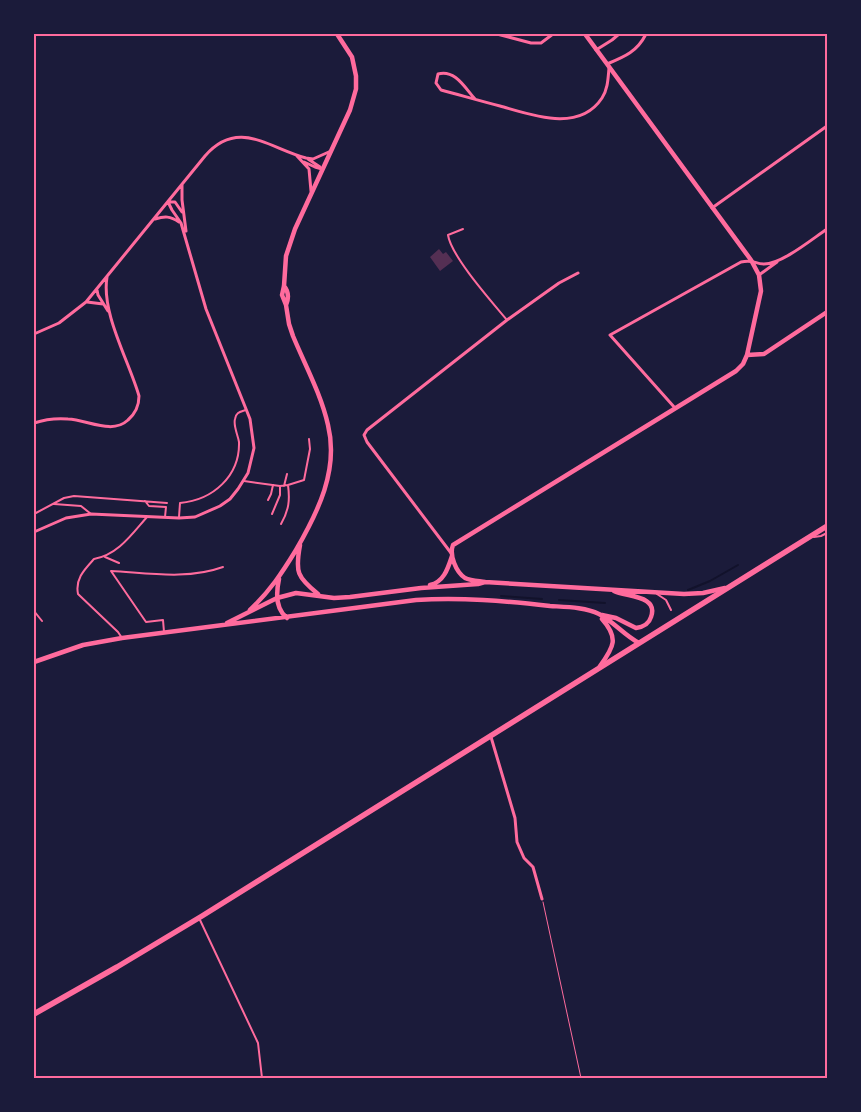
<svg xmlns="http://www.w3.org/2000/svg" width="861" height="1112" viewBox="0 0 861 1112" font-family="Figtree,sans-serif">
<rect width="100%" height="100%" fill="#1b1b3a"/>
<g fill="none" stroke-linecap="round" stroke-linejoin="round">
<path stroke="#12122b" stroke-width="2" d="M688 590 710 581 738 565
M501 596 542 599
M559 600 605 603"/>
</g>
<path fill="#542f53" d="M439 249 443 254 446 252 453 261 440 271 430 257Z"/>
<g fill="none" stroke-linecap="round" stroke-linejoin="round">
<path stroke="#ff6b9d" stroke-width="1" d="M543 902 581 1078"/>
<path stroke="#ff6b9d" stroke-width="2" d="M463 229 448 235C451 256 492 302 507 320
M244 481 280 486 288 485C290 500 289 510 281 524
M288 485 304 480 310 449 309 439
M284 486 287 474
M268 500 271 494 273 485
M145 501 149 506 166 507 165 517
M54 504 81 506 91 514
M34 514 64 498 74 496 167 503
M272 514 280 495V486
M179 517 180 503C213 500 240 476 239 442 238 435 233 426 235 419 236 412 240 412 246 410
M814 537 821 536 827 533
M105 557 119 563
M657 594 666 600 671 610
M34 611 42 621
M164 632 163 620 146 622 111 571C148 573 187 580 223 567
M122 638 118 632 78 594C75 579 84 570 94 559 118 555 132 534 147 517
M200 920 258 1043 262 1078"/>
<path stroke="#ff6b9d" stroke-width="3" d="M497 34 531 43H541L553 34
M596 50 612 40 619 34
M607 64C624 57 637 52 646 34
M475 99C465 88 455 69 438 74L436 83 441 90C460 95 480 101 500 106 532 115 579 133 602 98 608 89 608 78 609 68
M297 156 309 169 311 191
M308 159 320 167
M304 162 315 167 322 169
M182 185V200L186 231
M168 202H175L182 212
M712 208 827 126
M155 219C165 216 170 216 179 222
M759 275 777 262
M97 290 98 295 108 311
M87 302 103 304
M34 313V319
M34 334 59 323 86 302 205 156C238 118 269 148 306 158L313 159 331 151
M675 408 610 335 741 262C754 259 754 264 764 264 782 264 812 239 827 229
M34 423C46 419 56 418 68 419 88 420 112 435 128 420 136 413 139 406 139 396 129 361 101 313 107 277
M34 532 66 518 91 514 179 518 195 517 220 506 230 499 238 489 248 473 254 448 250 419 206 309 181 223 172 210 168 202
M451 553 367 442 364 435 367 430 507 320 559 283 578 273
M491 737 515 818 517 842 524 858 533 867 542 899"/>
<path stroke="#ff6b9d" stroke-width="4.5" d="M284 286C289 292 289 298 286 305
M747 355 764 354 827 312
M300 545C295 572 297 577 318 594
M279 579C276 593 275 609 287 618
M485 582C479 581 471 581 465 578 456 572 449 555 453 545L736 371 743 364 747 355 761 291 759 275 751 260 585 34
M430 585C444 582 448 568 452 556
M250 610C270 591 282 573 296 550 318 512 339 470 328 425 321 394 305 365 293 336L289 324 286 305 282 295 284 286 286 256 295 229 350 110 356 89V76L352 57 337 34
M602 615 616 618 636 628C643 627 649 624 651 617 659 595 626 597 614 591
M227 623 277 598 296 593 334 598 350 597 421 588 478 584 485 582 684 594 703 593 725 588
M34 662 83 645 122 638 416 600C461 597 505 601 550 606 566 607 585 607 599 614 614 622 624 635 639 643
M600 666C614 647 619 638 602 619"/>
<path stroke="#ff6b9d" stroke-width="5.5" d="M34 1014 117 967 202 916 827 526"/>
</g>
<rect width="861" height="1112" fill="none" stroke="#1b1b3a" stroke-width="70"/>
<rect x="35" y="35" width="791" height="1042" fill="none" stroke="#ff6b9d" stroke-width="2"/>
</svg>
